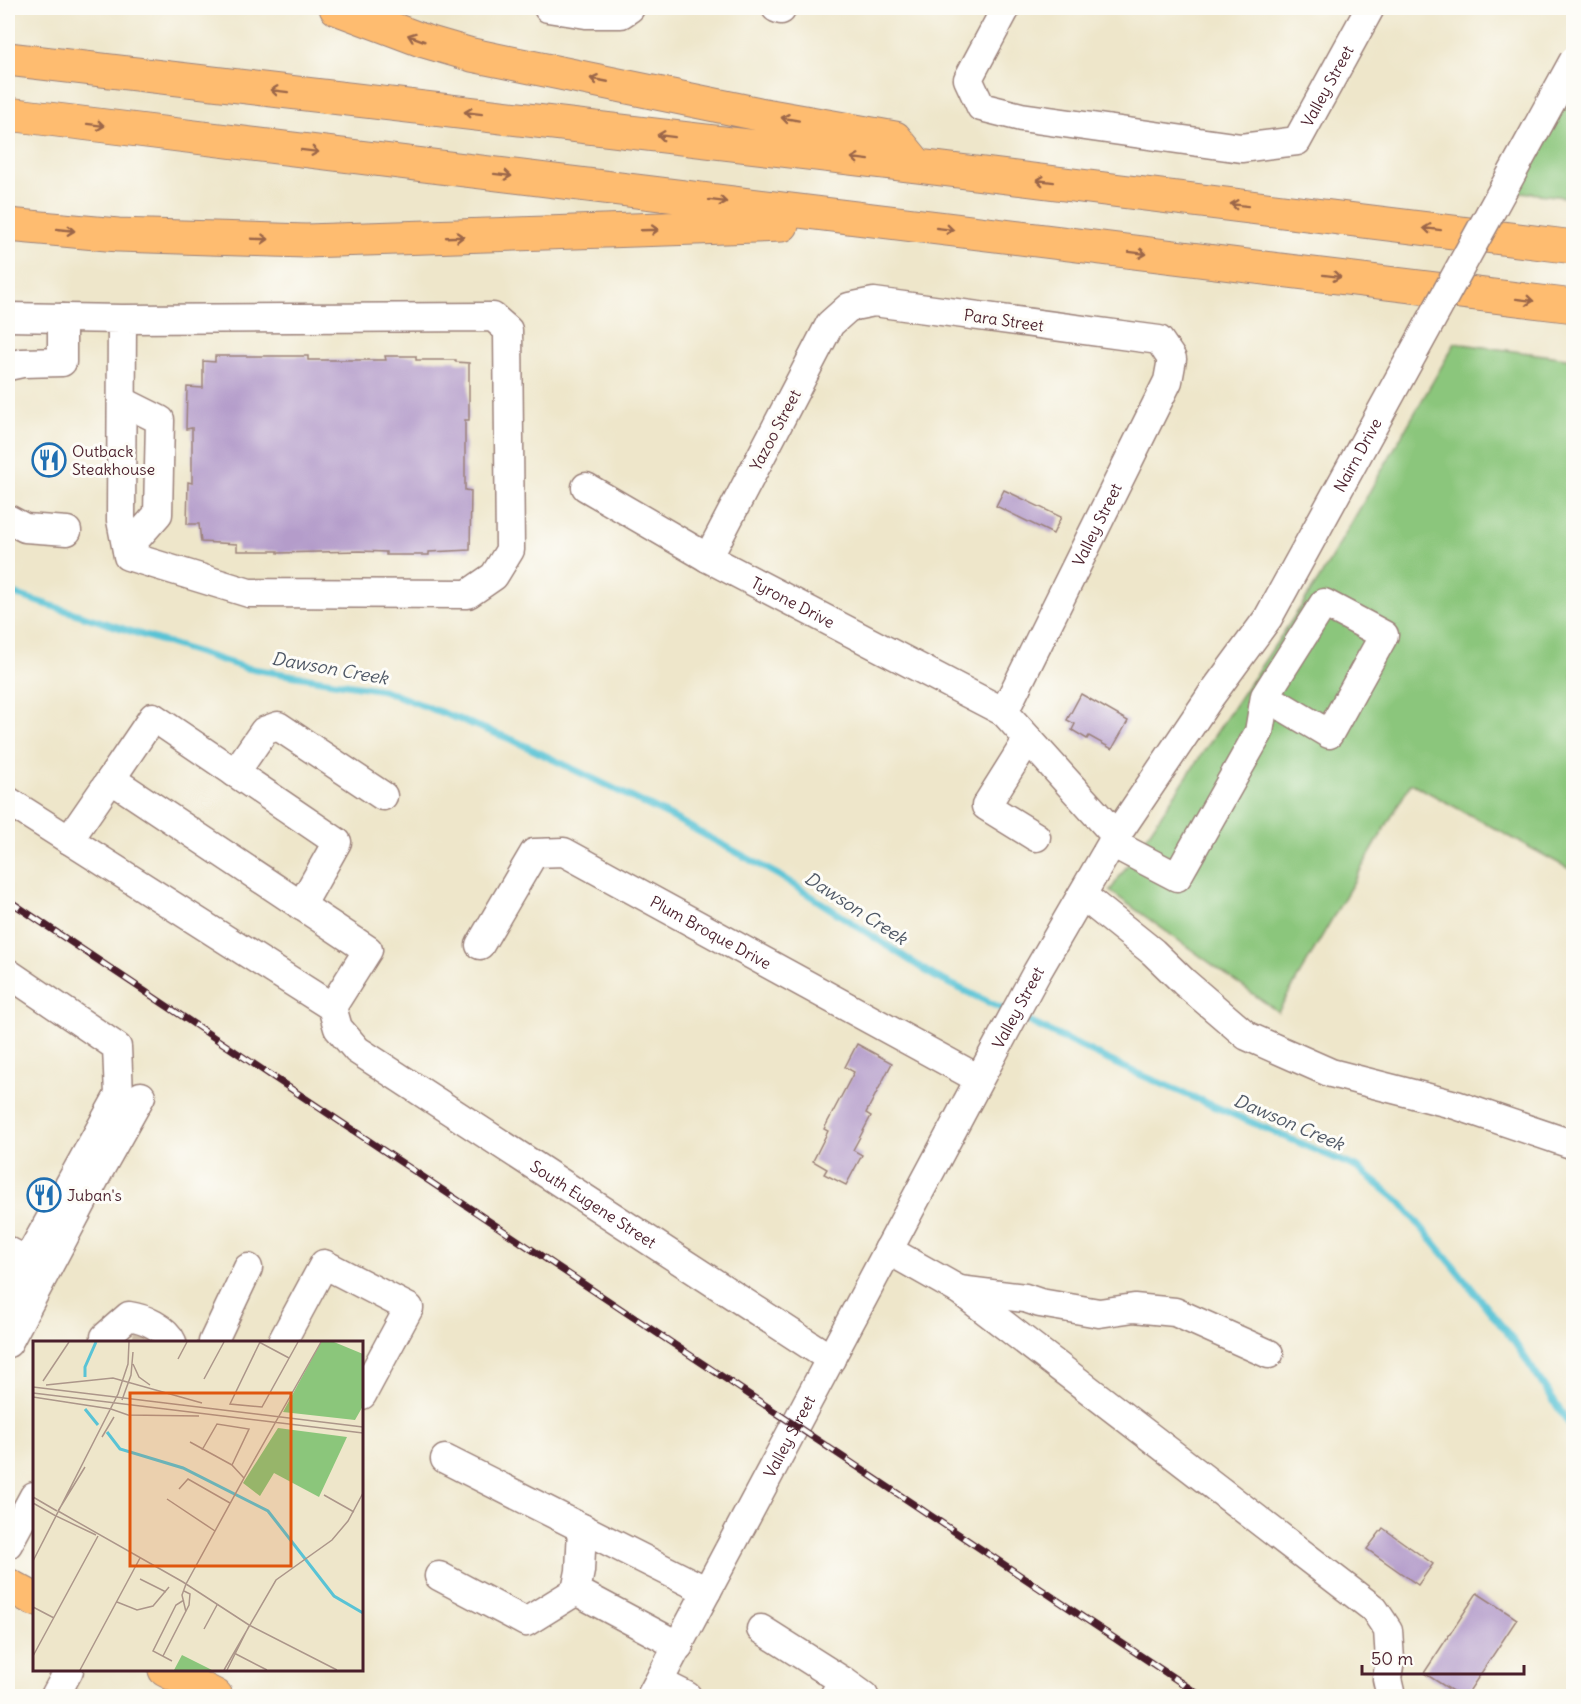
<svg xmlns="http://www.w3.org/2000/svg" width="1581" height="1704" viewBox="0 0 1581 1704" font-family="Delius,sans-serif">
<rect width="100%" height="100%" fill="#fdfcf7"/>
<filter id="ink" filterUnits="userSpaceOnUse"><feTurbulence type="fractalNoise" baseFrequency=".0167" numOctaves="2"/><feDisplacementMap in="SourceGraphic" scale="12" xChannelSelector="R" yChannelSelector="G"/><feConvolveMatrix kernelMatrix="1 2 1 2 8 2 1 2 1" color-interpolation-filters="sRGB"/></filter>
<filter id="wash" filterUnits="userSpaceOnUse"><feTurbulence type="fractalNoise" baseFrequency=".008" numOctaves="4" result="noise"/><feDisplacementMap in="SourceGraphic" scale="24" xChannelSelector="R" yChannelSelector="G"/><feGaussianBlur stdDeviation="1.35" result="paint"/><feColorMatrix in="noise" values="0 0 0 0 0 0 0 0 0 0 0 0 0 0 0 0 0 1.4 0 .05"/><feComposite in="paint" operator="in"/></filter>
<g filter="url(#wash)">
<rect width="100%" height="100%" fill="#eee6ca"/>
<path fill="#8bc67b" stroke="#6a7253" stroke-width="1.5" d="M1573 59V198L1502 190Z
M1455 343 1573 359V871L1411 783 1278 1012 1110 891 1318 581Z"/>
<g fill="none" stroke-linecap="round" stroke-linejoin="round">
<path stroke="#59c3d5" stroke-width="7" d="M8 592 246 668 383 690 513 740 670 816 780 876 934 976 1009 1012
M1019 1017 1125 1068 1358 1168 1400 1202 1452 1264 1513 1340 1574 1431"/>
</g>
<g id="blocks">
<path fill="#b49cca" d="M215 356H308V360H386L385 356H416V360H456V362L469 363V420H465V490L471 491 470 550 429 552V555H386V552L359 551 278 553V551H237V544L201 542 199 524H187L188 482 192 483V428L186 429 187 387 203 388V361L215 362Z
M1004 490 1061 517 1053 534 996 506Z
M1081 694 1128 721 1112 749 1089 736 1087 739 1072 730 1075 724 1067 720Z
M857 1044 892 1063 866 1113 871 1116 853 1150 862 1155 846 1185 824 1174 827 1169 813 1161 828 1131 824 1129 854 1072 845 1067Z
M1383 1528 1433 1564 1418 1585 1367 1549Z
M1477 1593 1517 1619 1466 1696H1460L1424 1673Z"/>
</g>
</g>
<g filter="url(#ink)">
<use href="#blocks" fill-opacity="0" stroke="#9c827a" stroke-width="1.5"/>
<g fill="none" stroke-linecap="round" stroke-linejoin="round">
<path stroke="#cdbeaa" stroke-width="28" stroke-dasharray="28 14" stroke-linecap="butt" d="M133 1336 153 1342"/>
<g stroke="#9c827a" stroke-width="31">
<g id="minor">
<path d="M548 8 586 14H621L630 8"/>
<path d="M776 8 781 10"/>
<path id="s1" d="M1006 8 968 79 981 107 1021 117 1241 148 1297 141 1370 8"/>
<path d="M8 317 122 319 493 317 508 330 510 550 494 576 468 594 249 593 128 556 121 520 122 319"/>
<path d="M8 366 22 363 62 362V318"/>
<path d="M122 401 160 420 158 514 127 549"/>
<path id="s2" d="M586 487 708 558 1004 712"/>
<path d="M8 519 25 528 67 531"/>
<path d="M1028 739 986 806 1036 837"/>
<path d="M235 773 264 731 278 726 383 796"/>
<path d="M111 779 153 717 337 842 301 906"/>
<path id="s3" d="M8 801 332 1007 338 1028 357 1050 831 1359"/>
<path d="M1116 836 1210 697"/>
<path d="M69 840 111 779 368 950 332 1007"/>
<path d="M1112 843 1177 877 1259 732 1265 696 1324 603 1384 635 1329 734 1265 696"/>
<path d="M1082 895 1153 952 1184 982 1247 1036 1331 1073 1456 1105 1571 1144"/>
<path id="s4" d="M480 945 534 853 564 852 979 1079"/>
<path d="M8 973 117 1047 119 1095 27 1261 8 1251"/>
<path d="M888 1250 959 1290 1374 1609 1388 1630 1390 1660 1387 1679 1391 1696"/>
<path d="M959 1290 1025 1298 1040 1303 1099 1313 1134 1308 1175 1312 1269 1354"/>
<path d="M8 1295 19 1273"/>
<path d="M110 1342 105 1337 129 1316C144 1318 166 1328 172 1342"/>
<path d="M213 1342 248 1268"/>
<path d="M282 1342 324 1264 409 1308 362 1395"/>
<path d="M8 1343 99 1171 141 1096"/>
<path d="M445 1459 707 1591"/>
<path d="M582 1528 580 1571 576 1591 679 1646"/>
<path d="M8 1544 34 1496"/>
<path d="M439 1576 526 1622 576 1591"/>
<path d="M761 1629 843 1681"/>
<path d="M659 1682 687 1696"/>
<path d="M55 1696 69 1670"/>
<path id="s5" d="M651 1696 980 1078 1037 972 1116 836 1004 712 1168 381 1172 359 1159 340 874 302 849 307 830 324 708 558"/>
<path d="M834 1696 843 1681 864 1696"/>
</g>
</g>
<g stroke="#9c827a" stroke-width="35">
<path id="major" d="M8 1585 34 1599
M165 1670 216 1696"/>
</g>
<g stroke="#9c827a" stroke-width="35">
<path id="highway" d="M336 8 424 41 472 55 759 114 895 138 918 166
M8 59 918 166 1574 247
M8 114 1574 306
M8 225 118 235 306 241 782 225"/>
</g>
<use href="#minor" stroke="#fff" stroke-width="28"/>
<use href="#major" stroke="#febc70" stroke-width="33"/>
<use href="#highway" stroke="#febc70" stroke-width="33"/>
<g stroke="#4a1f2b" stroke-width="7">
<path id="rail" d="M8 900 1201 1696"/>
</g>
<use href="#rail" stroke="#fdfcf7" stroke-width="4.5" stroke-dasharray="14" stroke-linecap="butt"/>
<g stroke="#9c827a" stroke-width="31" stroke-linecap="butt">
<g id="minor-bridge">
<path id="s6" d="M1210 697 1268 618 1574 60"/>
</g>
</g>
<use href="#minor-bridge" stroke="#fff" stroke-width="28"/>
</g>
<defs><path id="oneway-shaft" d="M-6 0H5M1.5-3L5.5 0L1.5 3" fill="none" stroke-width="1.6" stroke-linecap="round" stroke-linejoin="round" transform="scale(1.5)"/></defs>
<g stroke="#9b664a">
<use href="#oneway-shaft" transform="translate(416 38) rotate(-159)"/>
<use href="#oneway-shaft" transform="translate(599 80) rotate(-169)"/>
<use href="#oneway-shaft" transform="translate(279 91) rotate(-173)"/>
<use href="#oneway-shaft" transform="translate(473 113) rotate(-173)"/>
<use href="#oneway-shaft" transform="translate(790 119) rotate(-170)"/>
<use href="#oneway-shaft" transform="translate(96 125) rotate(7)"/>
<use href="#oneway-shaft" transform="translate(666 136) rotate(-173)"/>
<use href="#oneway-shaft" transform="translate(310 151) rotate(7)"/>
<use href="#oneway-shaft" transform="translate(860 159) rotate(-173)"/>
<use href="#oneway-shaft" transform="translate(503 175) rotate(7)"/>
<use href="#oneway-shaft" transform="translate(1045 181) rotate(-173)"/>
<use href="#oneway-shaft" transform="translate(718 201) rotate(7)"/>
<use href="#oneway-shaft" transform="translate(1239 205) rotate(-173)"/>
<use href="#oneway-shaft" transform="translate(945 229) rotate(7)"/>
<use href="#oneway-shaft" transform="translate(1432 229) rotate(-173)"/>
<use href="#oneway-shaft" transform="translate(66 230) rotate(6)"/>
<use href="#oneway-shaft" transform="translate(650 230) rotate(-2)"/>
<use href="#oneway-shaft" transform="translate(455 237) rotate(-2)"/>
<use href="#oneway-shaft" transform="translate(260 239) rotate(2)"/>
<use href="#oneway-shaft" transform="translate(1138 253) rotate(7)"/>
<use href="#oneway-shaft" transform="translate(1332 276) rotate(7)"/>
<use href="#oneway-shaft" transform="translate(1525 300) rotate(7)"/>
</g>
</g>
<defs>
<g id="restaurant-ring" transform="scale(1.725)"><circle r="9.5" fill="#fdfcf7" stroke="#1f6fb2" stroke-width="1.5"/><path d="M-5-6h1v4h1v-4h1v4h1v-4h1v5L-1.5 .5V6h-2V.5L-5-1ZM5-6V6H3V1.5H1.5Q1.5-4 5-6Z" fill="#1f6fb2"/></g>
</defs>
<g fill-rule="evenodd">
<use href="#restaurant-ring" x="49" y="460"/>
<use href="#restaurant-ring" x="44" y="1195"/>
</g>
<g text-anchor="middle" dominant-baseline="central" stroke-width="6" stroke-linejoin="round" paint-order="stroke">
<g font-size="16" fill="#4a1f2b" stroke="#fdfcf7">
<text stroke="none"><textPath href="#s1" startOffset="494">Valley Street</textPath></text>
<text transform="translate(1004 320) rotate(8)">Para Street</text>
<text transform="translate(775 430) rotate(-62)">Yazoo Street</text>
<text stroke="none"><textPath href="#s6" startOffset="284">Nairn Drive</textPath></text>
<text stroke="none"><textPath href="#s5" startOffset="1354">Valley Street</textPath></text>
<text stroke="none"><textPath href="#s2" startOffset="237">Tyrone Drive</textPath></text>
<text stroke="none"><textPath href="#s4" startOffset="304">Plum Broque Drive</textPath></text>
<text stroke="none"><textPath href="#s5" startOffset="780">Valley Street</textPath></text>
<text stroke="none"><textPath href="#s3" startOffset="717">South Eugene Street</textPath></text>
<text stroke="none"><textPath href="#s5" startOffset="294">Valley Street</textPath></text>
</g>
<g font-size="16" fill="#4a1f2b" stroke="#fdfcf7" text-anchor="start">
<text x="72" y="451">Outback<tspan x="72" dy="18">Steakhouse</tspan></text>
<text x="67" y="1195">Juban's</text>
</g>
<g font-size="18" font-style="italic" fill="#4f5866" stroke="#fdfcf7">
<text transform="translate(330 668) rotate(10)">Dawson Creek</text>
<text transform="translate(856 908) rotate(33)">Dawson Creek</text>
<text transform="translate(1289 1122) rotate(23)">Dawson Creek</text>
</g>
</g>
<g transform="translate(33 1341)">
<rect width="330" height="330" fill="#eee6ca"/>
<path d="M288 1H301L330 13V65L322 79 250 71ZM245 87 314 96 286 156 241 132 227 155 210 142ZM149 314 179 329H141Z" fill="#8bc67b"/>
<path fill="none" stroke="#59c3d5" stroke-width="3" d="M52 36V26L63 1M52 68 65 84M74 91 87 108 150 127 235 170 301 255 330 272"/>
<path fill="none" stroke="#ac968a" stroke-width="1.5" d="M226 1 256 17M227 1 197 63 229 66 265 1M145 18 154 1M100 23 106 36 117 44M171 38 191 1M10 40 36 1M13 44 80 37 169 62M0 46 330 86M0 52 330 92M0 56 78 68 95 74 166 75M89 59 98 34 100 11M69 96 81 76M157 101 199 124M211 137 288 1M146 148 155 138 197 162M291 154 321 171M0 156 24 170M134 158 182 190M0 162 23 175 0 220M25 170 150 241 216 284 304 329M25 170 52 126M63 194 23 175 85 53 95 23 96 1M107 238 133 251M84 261 104 269 120 265 136 246M0 266 21 277M153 271 149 254 153 243 211 137 199 124 216 88 184 83 169 109M171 288 184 264M201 312 234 329M0 315 65 195M130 315 156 264 157 253 151 250M139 320 120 310 143 264 151 259M47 329 107 217M191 329 243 239 299 199 315 180 330 152M194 329 216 285"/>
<path fill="#e0560e" fill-opacity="0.15" stroke="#e0560e" stroke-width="3" d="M97 52H258V225H97Z"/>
<rect width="330" height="330" fill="none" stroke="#4a1f2b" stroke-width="3"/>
</g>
<rect width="1581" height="1704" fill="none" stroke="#fdfcf7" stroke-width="30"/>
<path d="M1362 1665v9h162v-9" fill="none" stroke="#4a1f2b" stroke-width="3"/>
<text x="1371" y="1665" font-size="18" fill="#4a1f2b" stroke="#fdfcf7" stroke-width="4.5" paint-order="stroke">50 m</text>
</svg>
